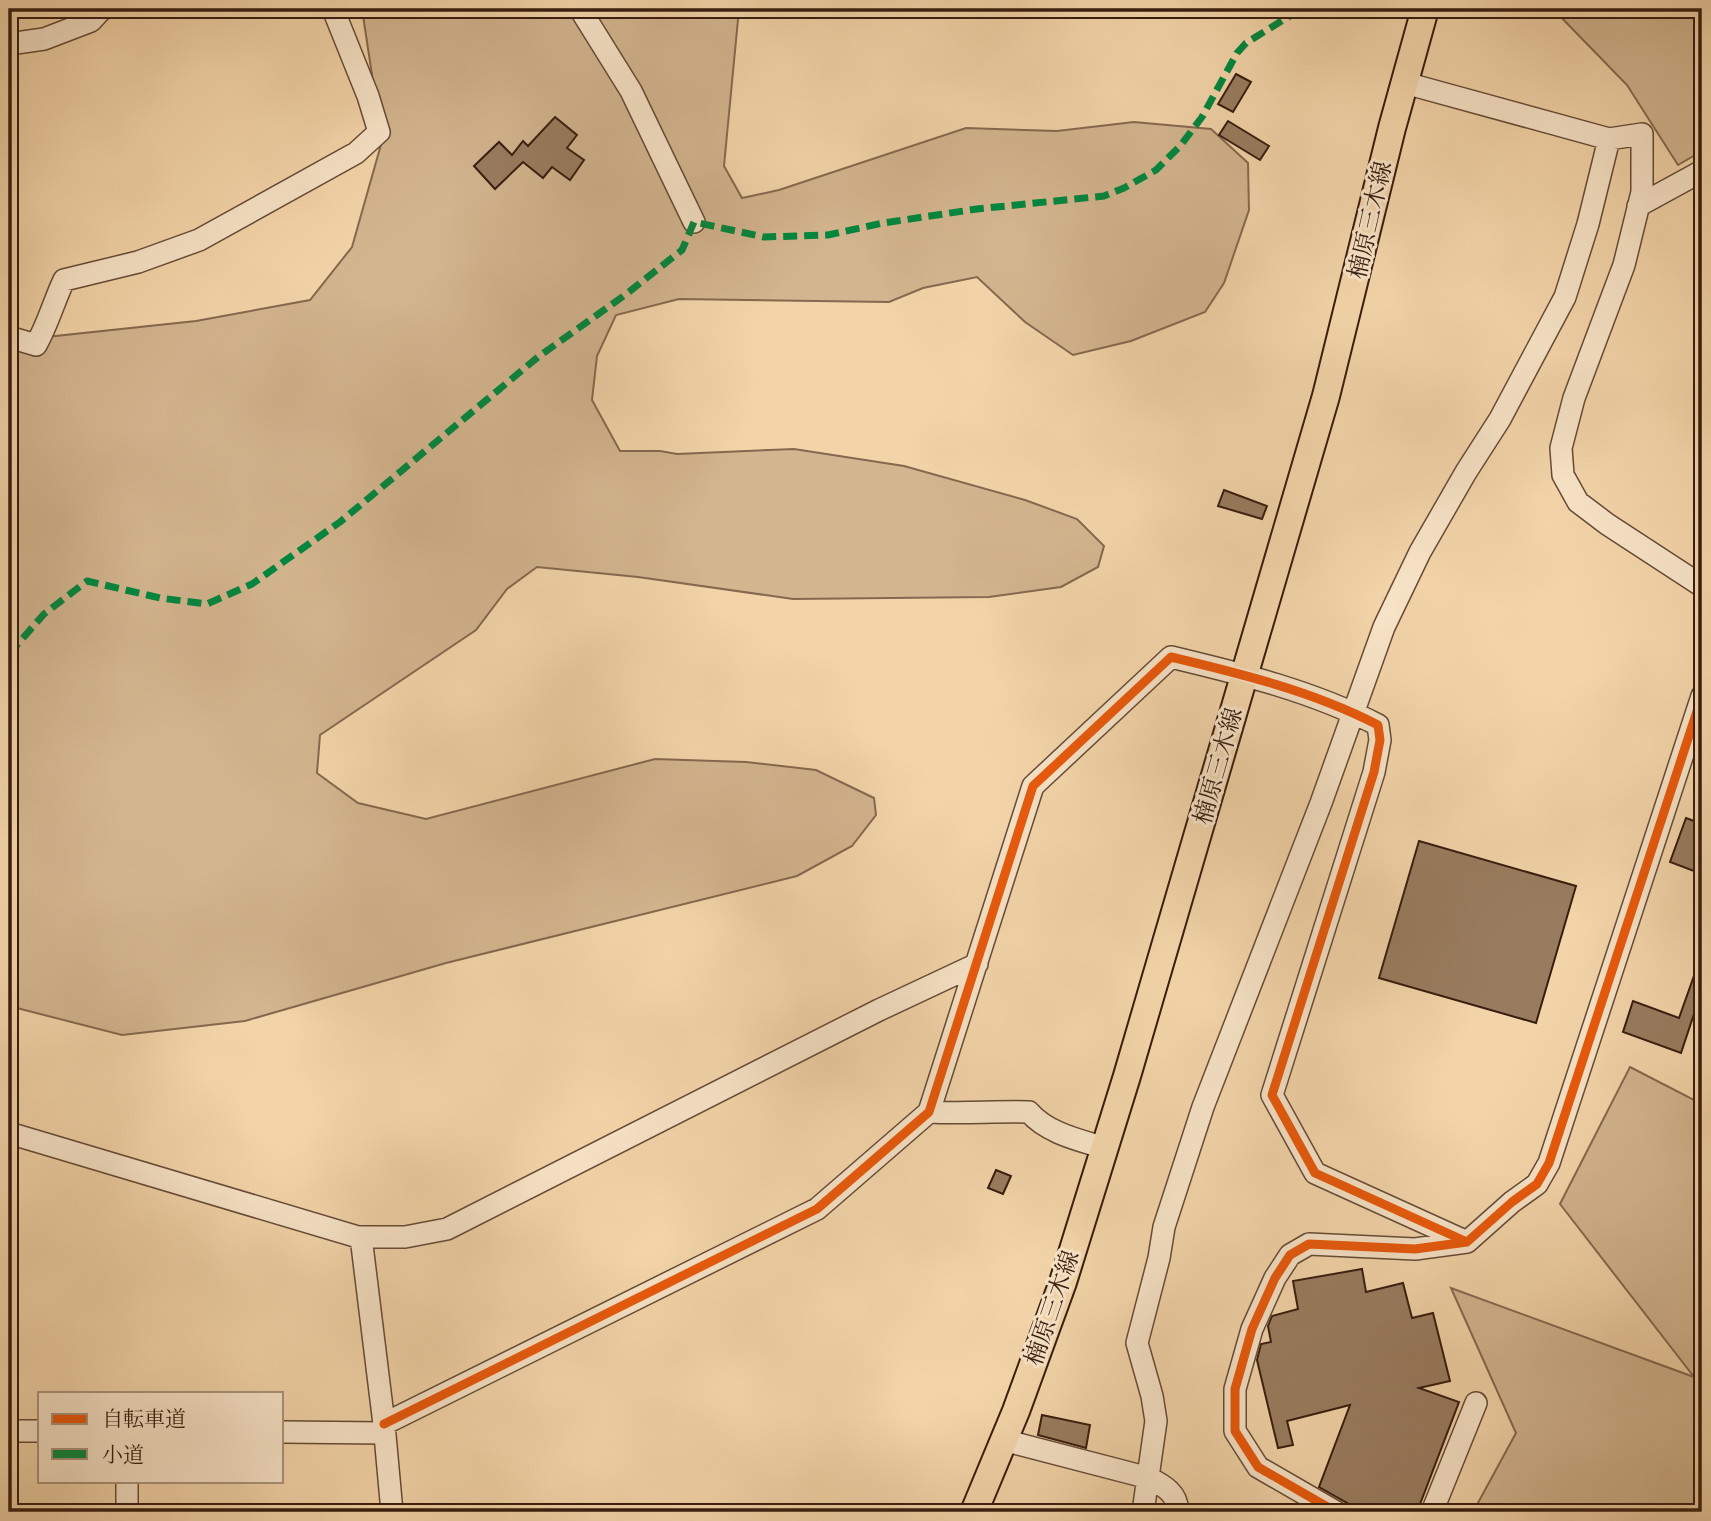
<svg xmlns="http://www.w3.org/2000/svg" width="1711" height="1521" viewBox="0 0 1711 1521" font-family="'IM FELL Great Primer','Noto Serif JP',serif">
<rect width="100%" height="100%" fill="#f3d4a9"/>
<filter id="stains"><feTurbulence type="fractalNoise" baseFrequency=".00286" numOctaves="4"/><feColorMatrix values="0 0 0 0 .2 0 0 0 0 .09 0 0 0 0 .02 0 0 0 .5 -.17"/></filter>
<radialGradient id="worn" r=".72"><stop offset=".6" stop-color="#630" stop-opacity="0"/><stop offset="1" stop-color="#630" stop-opacity=".3"/></radialGradient>
<path fill="#d3b58f" stroke="#85694f" stroke-width="2" d="M362 9H739L724 166 742 198 779 190 966 128 1057 131 1134 122 1211 129 1248 163 1249 210 1224 283 1205 312 1131 341 1073 355 1025 322 977 277 923 288 889 302 679 299 616 315 597 356 592 400 620 451H660L677 454 794 449 904 466 1025 500 1077 519 1104 546 1098 567 1061 587 989 597 793 599 638 577 537 567 507 589 476 630 320 735 317 773 358 803 426 819 655 759 746 762 816 770 874 798 876 815 852 846 797 876 446 963 245 1021 122 1035 9 1006V341L196 321 310 300 352 247 382 141Z
M1556 9H1702V151L1678 165 1627 85 1554 10Z
M1630 1067 1702 1104V1512H1473L1516 1433 1451 1288 1694 1377 1560 1204Z"/>
<path fill="#997c5f" stroke="#371d0f" stroke-width="2" d="M1236 74 1251 82 1233 112 1218 104Z
M555 117 577 135 567 148 584 160 570 180 552 167 543 178 523 162 495 189 474 166 499 142 512 155 523 141 528 146Z
M1228 121 1269 146 1260 160 1219 135Z
M1224 490 1267 506 1262 519 1218 506Z
M1686 818 1702 824V874L1670 862Z
M1419 841 1576 886 1536 1023 1379 978Z
M1700 959 1702 960V1004L1698 1002 1681 1053 1623 1032 1633 1001 1679 1018Z
M996 1170 1011 1176 1003 1194 988 1188Z
M1362 1269 1366 1292 1403 1283 1412 1318 1433 1313 1450 1381 1419 1388 1459 1402 1417 1512H1352L1354 1507 1319 1487 1350 1405 1287 1421 1293 1445 1278 1448 1257 1360 1261 1344 1271 1342 1268 1326 1272 1316 1298 1309 1293 1281Z
M1042 1415 1090 1425 1086 1448 1038 1435Z"/>
<g fill="none" stroke-linecap="round" stroke-linejoin="round">
<g stroke="#664b36" stroke-width="24">
<path id="minor" d="M580 9 631 91 694 222
M9 44 44 39 91 21 102 9
M1405 83 1609 139 1642 134V192L1624 265 1574 398 1561 448 1563 475 1578 502 1607 524 1702 586
M1638 206 1702 171
M9 337 36 345C48 324 54 301 64 280L138 262 199 240 356 153 379 132 368 96 333 9
M929 1112C963 1114 995 1111 1029 1112 1047 1133 1079 1140 1105 1148
M9 1133 358 1237H405L447 1229 879 1010 977 964
M361 1237 384 1424 392 1512
M384 1424 817 1209 929 1112 1033 786 1171 657C1242 674 1312 691 1378 725L1380 740 1374 772 1272 1095 1315 1173 1467 1242
M9 1431H40
M282 1432 384 1433
M1003 1440 1149 1478C1163 1485 1179 1494 1177 1512
M127 1512V1481
M1143 1512 1156 1421 1152 1396 1137 1343 1159 1258 1164 1227 1203 1107 1321 803 1384 627 1420 552 1466 472 1500 419 1565 297 1588 224 1609 139
M1336 1512 1258 1467 1235 1431V1389L1252 1329 1275 1278 1290 1255 1309 1244 1415 1249 1467 1242 1512 1202 1537 1184 1549 1163 1702 696
M1432 1512 1476 1403"/>
</g>
<g stroke="#371d0f" stroke-width="30">
<path id="major" d="M974 1512 1016 1411 1063 1282 1127 1076 1326 396 1392 128 1425 9"/>
</g>
<use href="#minor" stroke="#f7e3c7" stroke-width="21"/>
<use href="#major" stroke="#f3d4a9" stroke-width="26"/>
<path stroke="#00873e" stroke-width="7" stroke-dasharray="14 7" stroke-linecap="butt" d="M9 654 44 614 87 581 160 598 207 604 252 584 340 522 538 357 625 295 682 250 694 222 764 237 828 235 883 223 977 209 1104 196 1124 188 1156 170 1181 145 1202 117 1237 53 1246 43 1301 9"/>
<g stroke="#f7e3c7" stroke-width="13">
<path id="cycleway" d="M384 1424 817 1209 929 1112 1033 786 1171 657C1242 674 1312 691 1378 725L1380 740 1374 772 1272 1095 1315 1173 1467 1242
M1336 1512 1258 1467 1235 1431V1389L1252 1329 1275 1278 1290 1255 1309 1244 1415 1249 1467 1242 1512 1202 1537 1184 1549 1163 1702 696"/>
</g>
<use href="#cycleway" stroke="#e8590c" stroke-width="9"/>
</g>
<g text-anchor="middle" dominant-baseline="central" stroke-width="6" stroke-linejoin="round" paint-order="stroke">
<g font-size="24" fill="#371d0f" stroke="#f7e3c7">
<text transform="translate(1370 220) rotate(-77)">楠原三木線</text>
<text transform="translate(1218 766) rotate(-74)">楠原三木線</text>
<text transform="translate(1052 1308) rotate(-71)">楠原三木線</text>
</g>
</g>
<rect width="1711" height="1521" fill="none" stroke="#f3d4a9" stroke-width="35"/>
<rect x="10" y="10" width="1690" height="1500" fill="none" stroke="#371d0f" stroke-width="3.5"/>
<rect x="18" y="18" width="1676" height="1486" fill="none" stroke="#371d0f" stroke-width="2"/>
<rect x="38" y="1392" width="245" height="91" fill="#f7e3c7" stroke="#aa947d" stroke-width="2"/>
<rect x="52" y="1414" width="35" height="10" fill="#e8590c" stroke="#aa947d" stroke-width="2"/>
<text x="102" y="1426" font-size="21" fill="#371d0f">自転車道</text>
<rect x="52" y="1449" width="35" height="10" fill="#00873e" stroke="#aa947d" stroke-width="2"/>
<text x="102" y="1462" font-size="21" fill="#371d0f">小道</text>
<rect width="100%" height="100%" filter="url(#stains)"/>
<rect width="100%" height="100%" fill="url(#worn)"/>
</svg>
